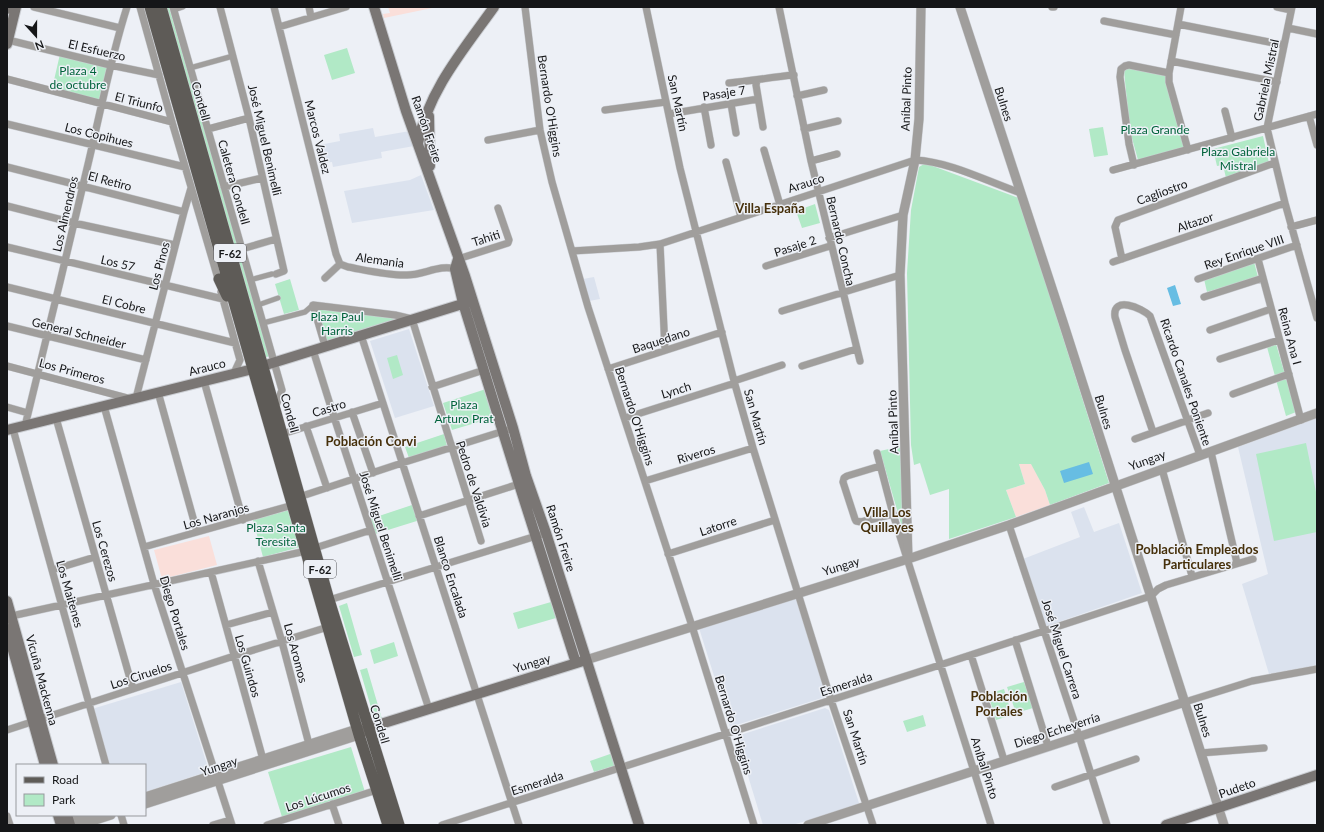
<svg xmlns="http://www.w3.org/2000/svg" width="1324" height="832" viewBox="0 0 1324 832" font-family="Lato,sans-serif">
<rect width="100%" height="100%" fill="#edf0f6"/>
<path fill="#fadfda" d="M388 7H437L384 18 383 14 390 13Z
M1031 463 1045 490 1050 505 1016 517 1006 490 1025 484 1019 464Z
M209 536 217 565 162 579 154 550Z"/>
<path fill="#dbe2ee" d="M373 128 375 137 410 131 414 146 381 152 382 158 333 167 332 162 322 163 319 145 340 141 339 134Z
M421 175 434 210 352 223 344 191 410 180Z
M594 277 600 299 589 301 583 279Z
M409 329 434 406 395 418 370 341Z
M1317 418V665L1269 674 1242 584 1268 574 1238 447Z
M1084 507 1094 532 1119 523 1142 593 1044 627 1023 559 1080 537 1071 512Z
M798 598 828 696 730 727 699 628Z
M181 682 209 771 145 792V765H109L92 709Z
M825 708 829 710 859 803 857 806 792 825H763L737 740V736Z"/>
<path fill="#b1e9c6" d="M164 7H169L270 356 263 358Z
M347 48 355 73 332 80 324 55Z
M60 54 109 67 102 101 52 89Z
M1128 66 1168 76 1184 147 1138 160 1130 131 1124 71Z
M1103 127 1108 155 1094 157 1089 129Z
M1263 136 1269 163 1226 178 1223 165 1217 166 1213 149Z
M924 164 930 165 1019 198 1109 483 1050 505 1045 490 1031 464H1019L1025 484 1006 490 1016 517 949 539V489L930 495 920 463 914 465 911 445 907 273 911 210 919 167Z
M815 204 820 223 802 228 796 211Z
M1254 262 1258 277 1207 292 1204 279Z
M290 279 299 310 284 314 275 284Z
M319 309 397 315 399 319 329 341 326 339 318 312Z
M1276 344 1296 412 1286 416 1267 347Z
M397 355 403 375 393 379 387 358Z
M486 389 495 417 452 430 443 403Z
M444 434 447 446 409 458 405 447Z
M1306 443 1317 497V532L1274 541 1256 454Z
M902 446 904 534 880 451Z
M415 504 420 520 375 534 370 519Z
M289 510 300 547 263 557 253 520Z
M551 602 556 618 518 629 513 613Z
M347 603 362 655 354 657 339 606Z
M394 642 398 656 374 664 370 650Z
M367 668 382 719 375 721 360 670Z
M1024 682 1033 708 1016 713 1007 687Z
M1004 689 1012 715 996 720 988 694Z
M923 715 926 726 907 732 903 721Z
M351 747 365 792 282 817 268 772Z
M613 753 617 765 594 772 590 761Z"/>
<path fill="#67bde3" d="M1175 285 1181 304 1173 306 1167 288Z
M1089 462 1093 474 1064 483 1060 471Z"/>
<g fill="none" stroke-linecap="round" stroke-linejoin="round">
<g stroke="#cacdd2" stroke-width="6">
<path id="pedestrian" d="M174 10 183 7
M190 68 233 56
M250 280 272 274
M258 305 278 298
M263 323 305 312 313 305"/>
</g>
<g stroke="#cacdd2" stroke-width="8">
<path id="minor" d="M34 7 120 28
M140 7 172 122 219 282
M173 7 282 390 275 408
M220 7 249 118 284 271 276 274
M274 7 336 254 340 264 348 267C365 270 391 276 407 275 423 275 441 264 455 269
M309 7 311 17
M525 7 540 130 552 182 588 307 692 626 754 825
M646 7 680 168 734 381 753 448 831 700 873 825
M779 7 811 161 860 361
M1052 7H1054
M1181 7 1169 73V82L1188 150
M1277 7 1291 10
M1292 7 1267 128 1285 203 1317 318
M1104 21 1176 35
M1178 24 1284 45
M279 27 346 7
M1288 28 1317 34
M8 40 110 65 159 75
M1171 61 1277 82
M7 79 172 122
M757 80 756 85 763 127
M729 83C751 81 772 77 794 75
M797 96 824 90
M731 104 736 133
M704 107 711 145
M605 110 666 102
M1225 111 1232 138
M669 114 758 99
M1309 116 1317 145
M7 124 185 167
M208 129 249 118
M804 129 838 121
M488 140 540 130
M764 150 780 205
M811 161 837 154
M726 162 741 217
M1134 165 1129 144 1120 77 1121 69 1125 66 1129 65 1169 73
M7 167 184 212
M1113 170 1317 114
M224 187 262 178
M7 206 74 223 175 245
M1291 227 1317 220
M829 238 903 215
M660 244 665 350
M7 247 223 299
M242 249 276 239
M572 251 639 247 660 244 915 160C951 162 986 181 1021 193
M458 259 508 243 509 240 498 208
M1122 259 1115 227 1118 220 1274 163
M1258 259 1301 420
M1113 262 1285 203
M766 266 830 246
M325 278 340 264
M1198 279 1297 245
M7 287 235 343
M221 292 240 360 234 373
M1204 297 1263 278
M782 311 900 275
M7 326 146 360
M1210 330 1271 309
M361 335 519 825
M325 346 313 305 395 315 412 319 481 541
M313 350 334 417 429 709
M1220 359 1279 340
M7 366 131 399
M802 366 856 349
M608 369 722 332
M204 381 243 520
M734 381 782 365
M432 387 484 370
M158 392 197 532
M1233 394 1289 374
M136 398 184 212 191 188
M104 406 154 584 232 825
M7 407 28 413
M352 412 373 473
M56 418 133 689
M625 418 735 383
M25 426C47 337 68 249 89 160 101 109 111 57 127 7
M306 426 327 488
M13 429 106 765
M1153 432 1125 350 1115 317C1112 295 1142 308 1150 316L1200 455
M282 434 383 403
M1135 439 1208 413
M1211 452 1237 563
M877 453 893 514 991 825
M880 466 847 476 844 478 843 482 855 519 856 521 861 522 893 514
M1162 469 1192 576
M645 481 753 448
M299 497 402 463 507 430
M419 516 519 484
M1009 525 1079 736 1107 825
M144 547 293 505
M315 548 371 530
M668 554 775 520
M258 561 282 642 310 748
M52 570 95 557
M211 572 264 763
M329 600 546 533
M7 617 306 551
M226 625 273 612
M1015 640 1048 746
M971 655 1004 760
M1185 702 1252 681 1317 669
M7 730 234 656 328 627
M1201 753 1264 748
M1055 787 1136 759
M332 804 339 825
M121 815 124 825
M7 816 10 825
M213 825 230 820
M267 825 377 790
M442 825 940 665 1151 596 1158 589 1166 585 1253 559"/>
</g>
<g stroke="#cacdd2" stroke-width="10">
<path id="tertiary" d="M960 7 1063 322 1224 825
M908 559 900 275 903 215 915 160 919 119 921 7
M586 660 908 559 1009 525 1317 413
M145 797 357 729 363 728
M145 804 359 735
M62 824 89 815
M80 825 111 815
M808 825 1185 702"/>
</g>
<g stroke="#cacdd2" stroke-width="12">
<path id="secondary" d="M374 7 406 111 465 276 513 428 526 476 546 533 639 825
M7 9V7
M7 44 16 7
M429 116 430 166
M418 143C428 91 464 49 494 7
M458 259 455 269 463 303 519 484 576 663
M7 430 253 369 472 301
M7 601 53 765
M7 629 45 765
M359 735 368 728 583 661
M58 815 61 825
M67 815 70 825
M1166 825 1317 775"/>
</g>
<g stroke="#cacdd2" stroke-width="12">
<path id="primary" d="M150 7 253 369 359 735 388 825
M161 7 329 600 399 825
M219 279 227 296"/>
</g>
<use href="#pedestrian" stroke="#a09e9c" stroke-width="5"/>
<use href="#minor" stroke="#a09e9c" stroke-width="7"/>
<use href="#tertiary" stroke="#a09e9c" stroke-width="9"/>
<use href="#secondary" stroke="#7a7674" stroke-width="10"/>
<use href="#primary" stroke="#5e5b57" stroke-width="11"/>
</g>
<g text-anchor="middle" dominant-baseline="central" stroke-width="3" stroke-linejoin="round" paint-order="stroke">
<g fill="#edf0f6" stroke="#56575b" stroke-width="1">
<rect x="214" y="244" width="32" height="18" rx="3"/>
<rect x="304" y="560" width="32" height="18" rx="3"/>
</g>
<g font-size="11" font-weight="bold" fill="#151618">
<text x="230" y="253">F-62</text>
<text x="320" y="569">F-62</text>
</g>
<g font-size="12" fill="#151618" stroke="#edf0f6">
<text transform="translate(97 50) rotate(13)">El Esfuerzo</text>
<text transform="translate(1266 80) rotate(-78)">Gabriela Mistral</text>
<text transform="translate(724 93) rotate(-9)">Pasaje 7</text>
<text transform="translate(906 99) rotate(-88)">Aníbal Pinto</text>
<text transform="translate(201 101) rotate(74)">Condell</text>
<text transform="translate(139 102) rotate(14)">El Triunfo</text>
<text transform="translate(678 103) rotate(78)">San Martín</text>
<text transform="translate(1004 104) rotate(72)">Bulnes</text>
<text transform="translate(550 106) rotate(81)">Bernardo O'Higgins</text>
<text transform="translate(427 129) rotate(71)">Ramón Freire</text>
<text transform="translate(99 135) rotate(14)">Los Copihues</text>
<text transform="translate(318 137) rotate(76)">Marcos Valdez</text>
<text transform="translate(265 140) rotate(77)">José Miguel Benimelli</text>
<text transform="translate(110 181) rotate(15)">El Retiro</text>
<text transform="translate(234 182) rotate(74)">Caletera Condell</text>
<text transform="translate(806 183) rotate(-18)">Arauco</text>
<text transform="translate(1162 192) rotate(-20)">Cagliostro</text>
<text transform="translate(65 214) rotate(-77)">Los Almendros</text>
<text transform="translate(1195 222) rotate(-19)">Altazor</text>
<text transform="translate(486 238) rotate(-18)">Tahiti</text>
<text transform="translate(841 241) rotate(77)">Bernardo Concha</text>
<text transform="translate(795 246) rotate(-18)">Pasaje 2</text>
<text transform="translate(1244 252) rotate(-19)">Rey Enrique VIII</text>
<text transform="translate(380 260) rotate(8)">Alemania</text>
<text transform="translate(118 263) rotate(13)">Los 57</text>
<text transform="translate(159 266) rotate(-75)">Los Pinos</text>
<text transform="translate(124 304) rotate(14)">El Cobre</text>
<text transform="translate(79 333) rotate(14)">General Schneider</text>
<text transform="translate(1290 336) rotate(75)">Reina Ana I</text>
<text transform="translate(661 340) rotate(-18)">Baquedano</text>
<text transform="translate(207 367) rotate(-14)">Arauco</text>
<text transform="translate(72 371) rotate(15)">Los Primeros</text>
<text transform="translate(1186 382) rotate(71)">Ricardo Canales Poniente</text>
<text transform="translate(676 390) rotate(-17)">Lynch</text>
<text transform="translate(329 408) rotate(-17)">Castro</text>
<text transform="translate(1104 412) rotate(73)">Bulnes</text>
<text transform="translate(290 413) rotate(75)">Condell</text>
<text transform="translate(635 416) rotate(72)">Bernardo O'Higgins</text>
<text transform="translate(756 417) rotate(74)">San Martín</text>
<text transform="translate(893 422) rotate(-92)">Aníbal Pinto</text>
<text transform="translate(696 454) rotate(-17)">Riveros</text>
<text transform="translate(1147 460) rotate(-20)">Yungay</text>
<text transform="translate(474 484) rotate(72)">Pedro de Valdivia</text>
<text transform="translate(216 516) rotate(-16)">Los Naranjos</text>
<text transform="translate(381 526) rotate(72)">José Miguel Benimelli</text>
<text transform="translate(718 526) rotate(-18)">Latorre</text>
<text transform="translate(561 538) rotate(72)">Ramón Freire</text>
<text transform="translate(105 551) rotate(74)">Los Cerezos</text>
<text transform="translate(841 566) rotate(-17)">Yungay</text>
<text transform="translate(451 577) rotate(72)">Blanco Encalada</text>
<text transform="translate(70 594) rotate(74)">Los Maitenes</text>
<text transform="translate(175 613) rotate(73)">Diego Portales</text>
<text transform="translate(1062 649) rotate(72)">José Miguel Carrera</text>
<text transform="translate(296 653) rotate(75)">Los Aromos</text>
<text transform="translate(532 663) rotate(-17)">Yungay</text>
<text transform="translate(248 666) rotate(74)">Los Guindos</text>
<text transform="translate(141 675) rotate(-18)">Los Ciruelos</text>
<text transform="translate(42 680) rotate(75)">Vicuña Mackenna</text>
<text transform="translate(846 684) rotate(-18)">Esmeralda</text>
<text transform="translate(1203 720) rotate(72)">Bulnes</text>
<text transform="translate(380 724) rotate(73)">Condell</text>
<text transform="translate(734 725) rotate(73)">Bernardo O'Higgins</text>
<text transform="translate(1057 730) rotate(-18)">Diego Echeverría</text>
<text transform="translate(856 737) rotate(72)">San Martín</text>
<text transform="translate(219 766) rotate(-18)">Yungay</text>
<text transform="translate(985 768) rotate(72)">Aníbal Pinto</text>
<text transform="translate(537 783) rotate(-18)">Esmeralda</text>
<text transform="translate(1237 788) rotate(-19)">Pudeto</text>
<text transform="translate(318 797) rotate(-18)">Los Lúcumos</text>
</g>
<g font-size="12" fill="#01633b" stroke="#edf0f6">
<text x="78" y="70">Plaza 4<tspan x="78" dy="14">de octubre</tspan></text>
<text x="1155" y="129">Plaza Grande</text>
<text x="1238" y="151">Plaza Gabriela<tspan x="1238" dy="14">Mistral</tspan></text>
<text x="337" y="316">Plaza Paul<tspan x="337" dy="14">Harris</tspan></text>
<text x="464" y="404">Plaza<tspan x="464" dy="14">Arturo Prat</tspan></text>
<text x="276" y="527">Plaza Santa<tspan x="276" dy="14">Teresita</tspan></text>
</g>
<g font-size="13" font-weight="bold" fill="#46300b" stroke="#edf0f6">
<text x="770" y="208">Villa España</text>
<text x="371" y="441">Población Corvi</text>
<text x="887" y="512">Villa Los<tspan x="887" dy="15">Quillayes</tspan></text>
<text x="1197" y="549">Población Empleados<tspan x="1197" dy="15">Particulares</tspan></text>
<text x="999" y="696">Población<tspan x="999" dy="15">Portales</tspan></text>
</g>
</g>
<rect width="1324" height="832" fill="none" stroke="#151618" stroke-width="16"/>
<rect x="16" y="764" width="130" height="52" fill="#edf0f6" stroke="#97999d"/>
<rect x="24" y="777" width="20" height="6" fill="#5e5b57" stroke="#97999d"/>
<text x="52" y="784" font-size="12" fill="#151618">Road</text>
<rect x="24" y="794" width="20" height="12" fill="#b1e9c6" stroke="#97999d"/>
<text x="52" y="804" font-size="12" fill="#151618">Park</text>
<g transform="translate(36 36) rotate(159)" stroke="#edf0f6" stroke-width="3" paint-order="stroke">
<path d="M0-3L7 15L0 10L-7 15Z" fill="#151618"/>
<text y="-6" font-size="11" font-weight="bold" text-anchor="middle" fill="#151618">N</text>
</g>
</svg>
